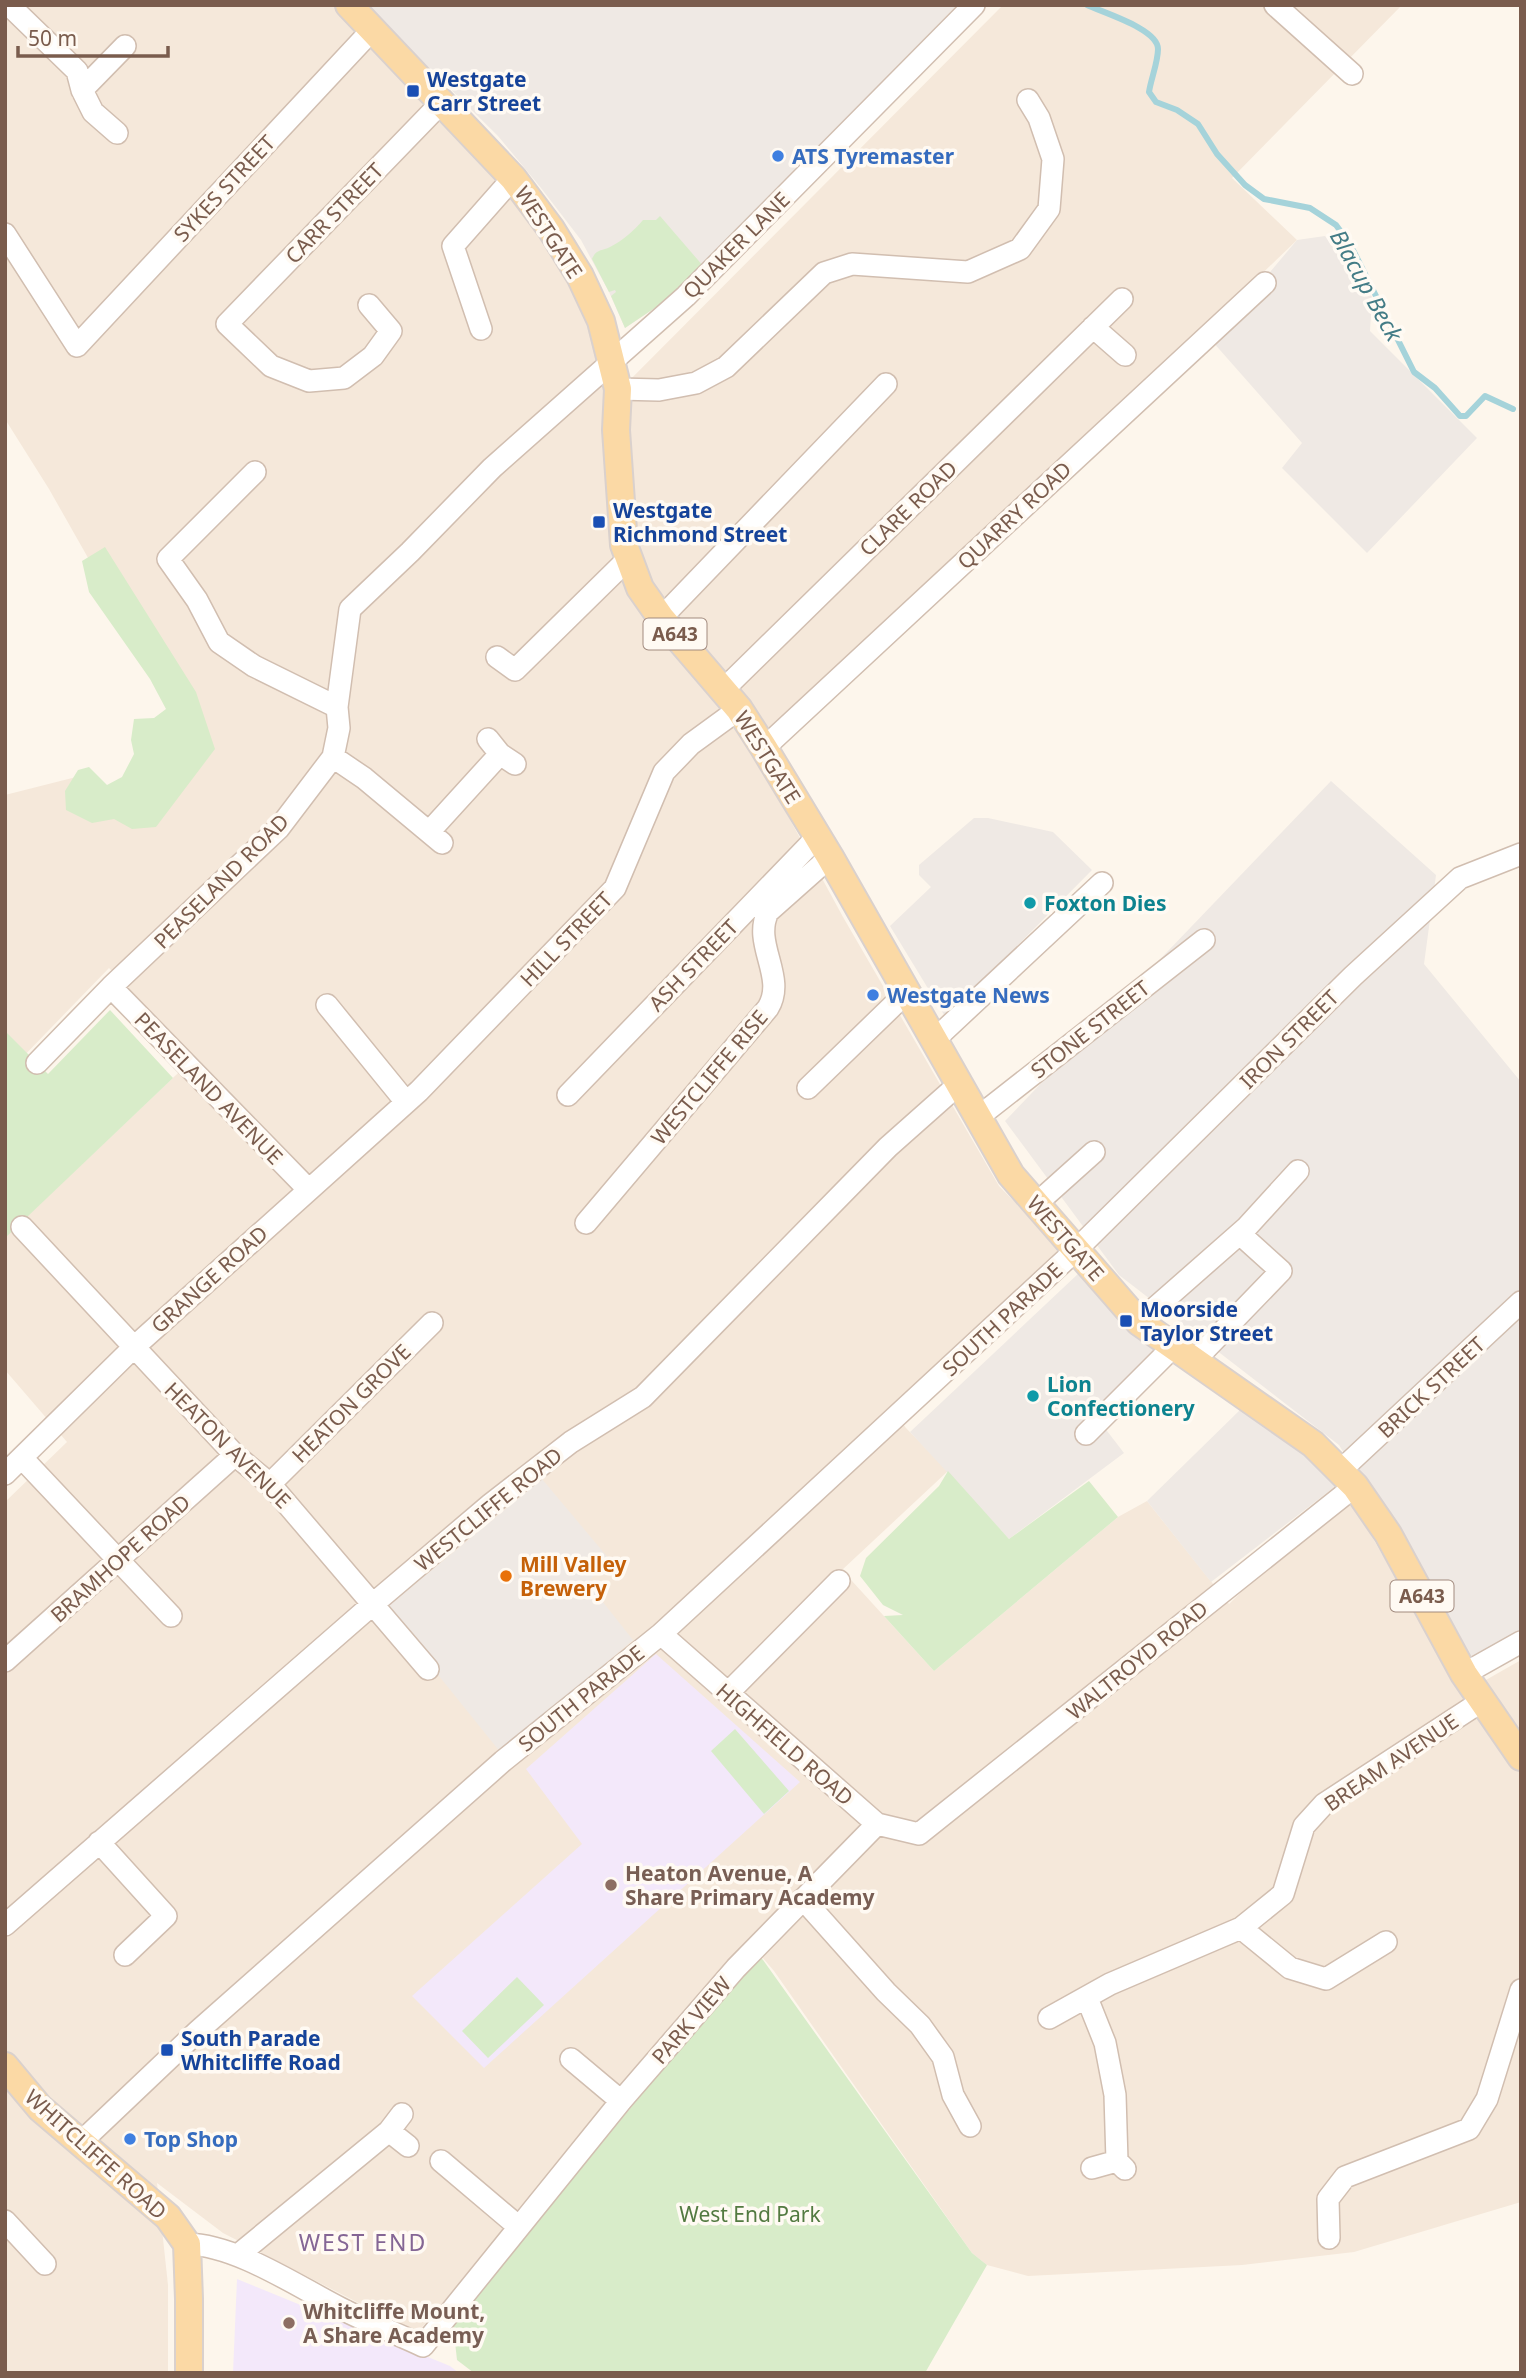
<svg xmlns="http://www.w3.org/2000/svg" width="1526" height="2378" viewBox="0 0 1526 2378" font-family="'Noto Sans',sans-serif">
<rect width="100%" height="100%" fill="#fdf6ec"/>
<path fill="#f5e8da" d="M5 5H334L495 175 548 247 582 306 597 361 606 404 1003 5H1402L1232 178 1297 240 757 759 843 917 999 1186 1061 1250 890 1407 906 1428 948 1471 842 1570 934 1671 1118 1517 1147 1501 1229 1604 1266 1568 1345 1505 1354 1506 1463 1693 1521 1660V2202L1354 2252 1242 2265 1028 2276 987 2265 972 2253 774 1971 749 1942 418 2332 409 2329 223 2233 157 2183 168 2285V2373H5V1502L67 1442 5 1370V1237L195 1057 109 968 18 1062 5 1063V795L88 774 134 816 193 743 49 489 5 419Z"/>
<path fill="#efe9e4" d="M365 5H957L861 103 811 161 680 291 625 328 609 292 581 240 541 188 498 136Z
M1325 236 1372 297 1370 331 1477 438 1367 553 1282 468 1302 443 1212 341 1297 240Z
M1331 781 1436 875 1424 964 1521 1082V1632L1472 1659 1339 1445 1119 1275 1005 1121Z
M974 818H988L1053 832 1092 870 946 1018 890 926 931 887 919 875V865Z
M1079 1273 1162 1351 1104 1427 1124 1453 1009 1539 910 1432Z
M1242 1408 1306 1451 1337 1485 1211 1582 1147 1501Z
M542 1479 610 1560 587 1582 633 1640 501 1753 385 1609Z"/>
<path fill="#f3e8fa" d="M656 1654 800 1782 484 2068 412 1996 582 1844 526 1769Z
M237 2279 450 2366 459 2373H233Z"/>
<path fill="#d8ecc9" d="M660 216 704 267 680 291 625 328 611 296 616 292 615 290 609 292 592 259C596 249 602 251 610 247 622 241 635 230 643 220H656Z
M105 547 196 692 215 749 156 827 132 829 114 819 92 823 66 810 65 791 78 770 89 767 107 785 122 777 134 754 131 740 134 719 154 718 166 709 150 679 89 592 82 561Z
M110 1010 173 1078 5 1238V1031L48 1074Z
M948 1471 1009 1539 1089 1481 1118 1517 934 1671 884 1616 903 1615 883 1605 860 1576 866 1558 939 1486Z
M735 1729 789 1791 764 1814 711 1751Z
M758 1953 972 2253 987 2265 925 2373H474L457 2360 453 2324Z
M517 1977 544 2005 488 2058 462 2031Z"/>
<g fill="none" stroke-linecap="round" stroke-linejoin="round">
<path stroke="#a5d3da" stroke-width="6" d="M1087 5C1104 13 1158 29 1158 49 1158 62 1151 79 1149 92L1156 102 1177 110 1198 124 1217 154 1245 185 1264 199 1310 208 1336 225 1350 244 1414 372 1435 388 1460 416H1466L1485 396 1513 409"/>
<g stroke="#d1beb0" stroke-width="24">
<path id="minor" d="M9 5 77 71 82 90 93 112 117 133
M1275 5 1352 74
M82 90 125 46
M5 234 77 346 372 30
M369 305 391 331 373 356 344 378 309 381 271 366 227 324 441 103
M1093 327 1125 355
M481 329 453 246 513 178
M618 389 659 390 696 383 726 367 824 273 852 264 968 272 1020 249 1049 209 1053 159 1039 118 1028 100
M255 472 168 559 197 600 219 642 254 666 337 707
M661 618 886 384
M497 657 515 670 629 558
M723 690 1122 299
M488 739 500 754 515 764
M764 748 1265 283
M333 757 364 778 442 843
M429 832 500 754
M111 987 308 1189
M327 1005 406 1102
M933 1041 1102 883
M37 1063 111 987 279 828 333 757 339 728 337 707 350 609 410 552 492 468 686 296 974 5
M808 1088 906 993
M568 1095 818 836
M977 1118 1204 940
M1036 1204 1094 1152
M586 1223 768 1008C787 977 752 944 768 912L830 857
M22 1227 235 1455 270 1484 428 1669
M1139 1322 1246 1228 1298 1171
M1194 1361 1281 1271 1240 1234
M1086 1434 1174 1346
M22 1458 171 1616
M1340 1471 1521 1302
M5 1474 133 1348 419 1091 615 888 664 772 691 744 739 709
M270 1484 432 1323
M661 1634 877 1824 919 1834 1355 1486
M5 1661 235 1455
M1464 1674 1521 1642
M728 1693 839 1581
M99 1842 166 1916 125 1955
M803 1899 886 1992 920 2025 943 2057 953 2095 970 2126
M5 1925 373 1604 491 1504 571 1442 643 1397 888 1147 959 1084
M1241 1928 1290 1968 1326 1979 1386 1942
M1087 1998 1105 2043 1115 2095 1117 2161 1125 2169
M1049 2018 1110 1984 1241 1928 1283 1894 1304 1826 1324 1804 1482 1701
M571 2059 621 2101
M389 2131 408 2146
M81 2142 198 2031 503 1761 661 1634 1076 1250 1353 976 1460 878 1521 854
M441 2161 519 2227
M1092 2168 1117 2161
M5 2221 45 2264
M1329 2238 1328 2199 1345 2177 1469 2129 1487 2099 1521 1990
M187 2244C236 2245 295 2285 340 2308 367 2322 395 2333 423 2346L621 2101 736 1968 877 1824
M238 2255 389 2131 402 2114"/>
</g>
<g stroke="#dad1cd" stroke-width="30">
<path id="major" d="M349 5 513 178 551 229 580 276 601 321 618 389 616 430 624 545 640 588 661 618 739 709 764 748 830 857 1011 1175 1139 1322 1313 1444 1355 1486 1388 1534 1464 1674 1521 1757
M5 2066 40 2108 168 2217 187 2244 189 2299V2373"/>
</g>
<use href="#minor" stroke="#fff" stroke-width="21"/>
<use href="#major" stroke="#fbd9a5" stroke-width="26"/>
</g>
<g fill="#1a4fb4" stroke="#fffaf3" stroke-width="2.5">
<rect x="406" y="84" width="14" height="14" rx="3.5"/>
<rect x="592" y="515" width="14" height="14" rx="3.5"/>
<rect x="1119" y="1314" width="14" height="14" rx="3.5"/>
<rect x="160" y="2043" width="14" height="14" rx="3.5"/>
</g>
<g fill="#3f7fe0" stroke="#fffaf3" stroke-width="2.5">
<circle cx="778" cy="156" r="7"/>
<circle cx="873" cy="995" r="7"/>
<circle cx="130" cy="2139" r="7"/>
</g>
<g fill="#0f9aa8" stroke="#fffaf3" stroke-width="2.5">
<circle cx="1030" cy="903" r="7"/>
<circle cx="1033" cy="1396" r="7"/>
</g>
<circle fill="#e8710a" stroke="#fffaf3" stroke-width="2.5" cx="506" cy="1576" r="7"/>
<g fill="#8d6e63" stroke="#fffaf3" stroke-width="2.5">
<circle cx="611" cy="1885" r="7"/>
<circle cx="289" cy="2323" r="7"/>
</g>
<g text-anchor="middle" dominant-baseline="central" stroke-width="7" stroke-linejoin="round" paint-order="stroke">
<g fill="#fffaf3" stroke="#a28b7f" stroke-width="2">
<rect x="643.5" y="618.5" width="63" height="31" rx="5"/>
<rect x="1390.5" y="1580.5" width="63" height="31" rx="5"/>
</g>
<g font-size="19" font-weight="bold" fill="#7a5c4d">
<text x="675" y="634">A643</text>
<text x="1422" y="1596">A643</text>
</g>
<g font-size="21" font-weight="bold" fill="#164399" stroke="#fffaf3" text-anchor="start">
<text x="427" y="79">Westgate<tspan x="427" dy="24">Carr Street</tspan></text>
<text x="613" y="510">Westgate<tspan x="613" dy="24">Richmond Street</tspan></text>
<text x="1140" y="1309">Moorside<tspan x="1140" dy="24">Taylor Street</tspan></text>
<text x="181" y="2038">South Parade<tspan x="181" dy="24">Whitcliffe Road</tspan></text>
</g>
<g font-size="21" font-weight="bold" fill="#366cbe" stroke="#fffaf3" text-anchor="start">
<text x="792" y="156">ATS Tyremaster</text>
<text x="887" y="995">Westgate News</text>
<text x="144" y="2139">Top Shop</text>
</g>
<g font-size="21" fill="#7a5c4d" stroke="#fffaf3">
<text transform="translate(224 188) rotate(-47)">SYKES STREET</text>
<text transform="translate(334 213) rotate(-46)">CARR STREET</text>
<text transform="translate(549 232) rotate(57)">WESTGATE</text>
<text transform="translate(736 245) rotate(-45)">QUAKER LANE</text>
<text transform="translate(908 508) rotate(-44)">CLARE ROAD</text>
<text transform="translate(1014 515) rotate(-43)">QUARRY ROAD</text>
<text transform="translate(768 757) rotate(58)">WESTGATE</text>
<text transform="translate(221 881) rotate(-45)">PEASELAND ROAD</text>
<text transform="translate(566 939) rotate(-46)">HILL STREET</text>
<text transform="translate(693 965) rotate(-46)">ASH STREET</text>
<text transform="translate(1090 1029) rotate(-38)">STONE STREET</text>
<text transform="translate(1289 1039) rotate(-45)">IRON STREET</text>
<text transform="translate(709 1077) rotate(-50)">WESTCLIFFE RISE</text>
<text transform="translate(209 1088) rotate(46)">PEASELAND AVENUE</text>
<text transform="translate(1066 1238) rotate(49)">WESTGATE</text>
<text transform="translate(209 1279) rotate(-42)">GRANGE ROAD</text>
<text transform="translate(1002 1319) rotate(-43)">SOUTH PARADE</text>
<text transform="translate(1431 1387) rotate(-43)">BRICK STREET</text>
<text transform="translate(351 1403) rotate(-45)">HEATON GROVE</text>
<text transform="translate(228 1445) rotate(45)">HEATON AVENUE</text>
<text transform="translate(488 1509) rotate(-39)">WESTCLIFFE ROAD</text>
<text transform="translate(120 1558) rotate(-42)">BRAMHOPE ROAD</text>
<text transform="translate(1137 1660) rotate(-39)">WALTROYD ROAD</text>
<text transform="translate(581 1698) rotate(-39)">SOUTH PARADE</text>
<text transform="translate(785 1744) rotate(41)">HIGHFIELD ROAD</text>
<text transform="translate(1391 1762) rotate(-34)">BREAM AVENUE</text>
<text transform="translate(691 2020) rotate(-49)">PARK VIEW</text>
<text transform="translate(96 2154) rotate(42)">WHITCLIFFE ROAD</text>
</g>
<g font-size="21" font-weight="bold" fill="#0d838f" stroke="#fffaf3" text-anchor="start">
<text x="1044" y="903">Foxton Dies</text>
<text x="1047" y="1384">Lion<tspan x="1047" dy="24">Confectionery</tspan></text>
</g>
<g font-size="21" font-weight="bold" fill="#c56008" stroke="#fffaf3" text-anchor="start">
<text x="520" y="1564">Mill Valley<tspan x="520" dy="24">Brewery</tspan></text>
</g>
<g font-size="21" font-weight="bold" fill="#785e54" stroke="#fffaf3" text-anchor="start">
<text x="625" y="1873">Heaton Avenue, A<tspan x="625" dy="24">Share Primary Academy</tspan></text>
<text x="303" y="2311">Whitcliffe Mount,<tspan x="303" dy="24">A Share Academy</tspan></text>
</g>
<g font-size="21" fill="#537a41" stroke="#fffaf3">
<text x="750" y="2214">West End Park</text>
</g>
<g font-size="23" font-style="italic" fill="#437c86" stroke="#fffaf3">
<text transform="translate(1367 285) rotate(61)">Blacup Beck</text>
</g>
<g font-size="23" letter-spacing="2" fill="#846695" stroke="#fffaf3">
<text x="363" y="2242">WEST END</text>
</g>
</g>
<rect width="1526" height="2378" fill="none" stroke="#7a5c4d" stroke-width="14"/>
<path d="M18 46v10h150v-10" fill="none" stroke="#7a5c4d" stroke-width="3.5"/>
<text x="28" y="46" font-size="21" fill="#7a5c4d" stroke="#fffaf3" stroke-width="5" paint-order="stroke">50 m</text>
</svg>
